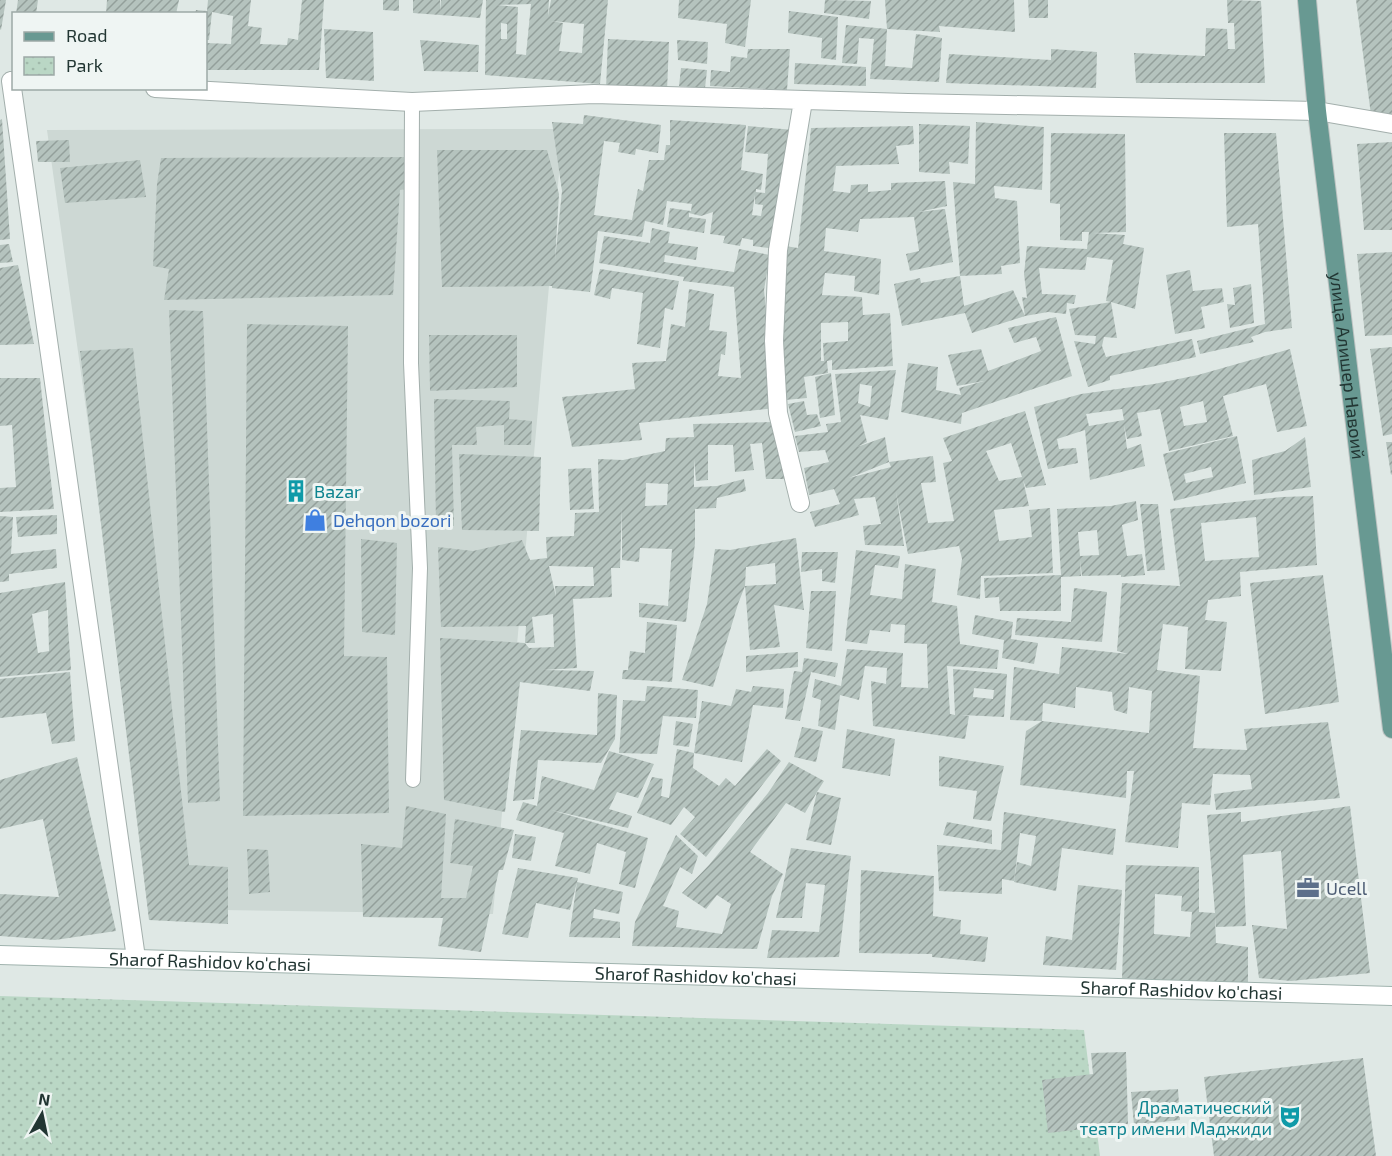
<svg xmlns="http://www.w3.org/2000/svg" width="1392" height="1156" viewBox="0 0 1392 1156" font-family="'Exo 2',sans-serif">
<defs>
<pattern id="park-dots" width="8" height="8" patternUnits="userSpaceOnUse" patternTransform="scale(1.5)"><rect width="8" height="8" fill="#bad7c5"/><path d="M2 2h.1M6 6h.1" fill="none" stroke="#a0b9aa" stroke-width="1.8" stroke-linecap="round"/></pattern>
<pattern id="building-hatch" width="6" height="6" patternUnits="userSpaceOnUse" patternTransform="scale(1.5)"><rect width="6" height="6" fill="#b5c3be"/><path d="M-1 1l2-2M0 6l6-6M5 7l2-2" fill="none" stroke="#939f9b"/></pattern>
</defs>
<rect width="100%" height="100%" fill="#dfe8e5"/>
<path fill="#cdd8d4" d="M563 129 493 914 156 909 47 130Z"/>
<path fill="url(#park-dots)" d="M0 996 1084 1030 1100 1156H0Z"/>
<path fill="url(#building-hatch)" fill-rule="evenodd" d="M0 0H6L1 30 0 29Z
M18 0H38L36 14H16Z
M107 0H179L176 14H106Z
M208 0H251L248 26 262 28 260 44 287 45 288 38 298 40 302 0H324L319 70H206V43L231 44 233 16 212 12 209 40H206V14H195L196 10 207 11Z
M383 0H399V11L383 10Z
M413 0H440V11L441 0H483L480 18 413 13Z
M486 0H549L548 16 551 0H608L600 84 485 75ZM531 4 526 55 516 54 518 7 497 5ZM551 21 584 24 582 53 559 51 563 23ZM501 23 507 24V39H501Z
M679 0H751L745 47 725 43 727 24 678 18Z
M825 0 871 1 869 19 824 13Z
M885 0H1014L1015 32 939 26 940 32 887 29Z
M1028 0H1048V18H1029Z
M1227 0 1261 1 1265 83H1136L1134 53 1205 56 1206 28 1227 29 1228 49H1235L1234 23H1228Z
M1356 0H1392V116L1371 115Z
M789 11 838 17 836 60 821 58 822 38 788 33Z
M846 25 887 29 885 66 912 68 916 34 942 38 939 82 870 79 874 39 859 38 857 64 842 63Z
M324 29 373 32 374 81 326 78Z
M608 39 669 42 667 91 606 89Z
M420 40 479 45 478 72 424 71Z
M677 40 708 42 707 64 678 60Z
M748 49H790L787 90 710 86 711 70 730 72 731 56 747 58Z
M1051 49 1097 52 1096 88 946 83 949 54 1051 60Z
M795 63 866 67V86L794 84Z
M681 68 707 70 705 88 679 86Z
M584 115 661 125 658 153 636 149 635 155 618 152 620 143 604 141 594 215 632 220 638 189 643 191 649 160H664L666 145H670V120L746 125 741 170 763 174 761 190 756 189V192L765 193 768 154 745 152 748 126 794 130 777 221H773L769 248 753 246V240L742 238 740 246 723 243 725 236 710 234 713 212 701 216 689 213V217L706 219 704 233 667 227 670 208 691 211 692 204 667 201 663 225 645 221 642 237 598 231 590 292 552 288V286L442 287 437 150H547L559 194 555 260 562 191 552 122 583 124ZM755 195V204L763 205 761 216 752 215Z
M2 119 10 239 0 240V120Z
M976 122 1044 127 1042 190 994 186 995 198 1017 201 1020 263 1001 266 1002 274 960 276 953 182 975 184Z
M919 124 970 126 968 164 949 162 950 174 919 172Z
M913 126 914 144 896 146 899 164 836 166 833 191 850 193 851 185 868 184V192L891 190V183L945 181 947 206 918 212 945 209 953 262 910 271 906 254 919 251 914 217 860 219 858 232 826 228 824 251 881 259 879 295 854 291 855 276 825 273 822 295 862 297 863 315 890 313 893 366 832 370V360L827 361 828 373 804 377 807 398 785 400 783 365 785 246 798 248 811 128ZM848 322V341L823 343 824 361H821V323Z
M1051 133 1125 134 1126 232 1093 233 1125 235 1123 244 1144 248 1135 309 1111 302 1117 338 1104 337 1102 346 1106 357 1192 339 1196 357 1110 376V380L1088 387 1074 341 1095 344 1096 336 1075 335 1069 309 1111 302 1106 301 1113 260 1087 257 1085 270 1039 268 1042 294 1076 295 1074 304 1067 303 1066 314 1048 312 1025 316 972 333 965 313 902 326 894 284 920 278 921 283 960 276 964 306 1013 290 1025 316 1022 297 1027 298 1024 274 1027 246 1087 249 1089 232H1082V241L1060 240V204L1050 203Z
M1224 133H1276L1292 328 1265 332 1251 337 1254 342 1200 354 1197 341 1265 324 1258 224 1227 227Z
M69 140 70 162H38L36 141Z
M1392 142V230H1364L1357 144Z
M412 157V188L400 190 393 295 164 300 169 269 153 266 157 184 161 158Z
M140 160 146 197 65 203 60 168Z
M652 228 670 232 668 243 698 247 696 260 665 255 664 262 734 272 739 249 770 255 764 290 775 408 639 423 642 440 572 447 562 397 635 389 632 363 666 361 671 324 685 327 689 289 714 294 709 330 727 332 725 355 721 354 718 376 741 378 734 287 683 281 684 277 599 263 604 236 650 243Z
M9 244 13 262 0 263V245Z
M1392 252V335L1365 336 1357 254Z
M18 265 34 344 0 345V268Z
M600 269 679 281 673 310 665 308 660 348 637 344 643 293 612 288 610 299 594 295Z
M1190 270 1193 291 1222 288 1224 302 1201 307 1205 328 1175 334 1166 275Z
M1251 284 1254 323 1230 328 1227 304 1235 305 1233 288Z
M169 310 203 311 220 801 188 803Z
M1056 317 1072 376 962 413 961 424 901 412 908 363 938 367 936 390 961 395 959 388 984 381 957 386 948 355 981 349 988 371 1041 351 1036 337 1014 343 1008 328Z
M247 324 348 326 344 656 387 657 389 813 243 816Z
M429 335H517V387L430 391Z
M1392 347V434L1383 436 1370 349Z
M133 348 189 865 228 867V924L149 920 80 351Z
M1290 349 1307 426 1277 432 1266 384 1223 396 1233 436 1169 451 1160 409 1137 413 1142 436 1127 439 1124 425 1127 449 1141 444 1145 466 1090 480 1085 430 1057 439 1059 449 1076 448 1078 463 1048 469 1034 407 1081 394 1154 384 1198 375ZM1203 401 1207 422 1184 426 1180 407ZM1122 409 1124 420 1089 426 1086 414Z
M896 370 888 420 860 415 867 442 857 447 885 437 889 462 933 456 936 482 921 483 928 523 954 521 943 463 952 461 943 438 1025 411 1046 485 1026 488 1023 480 1029 506 994 510 999 541 1032 537 1029 510 1050 508 1053 573 981 576 980 599 957 595 962 559 959 546 908 554 896 492 904 546 865 545 863 526 881 524 875 497 854 499 859 515 815 527 810 512 840 504 834 489 809 495 804 468 829 462 825 450 799 452 795 436 828 432 826 424 841 422 835 374ZM860 384 872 386 870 407 858 403ZM1011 443 1022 477 999 481 986 451ZM889 462 891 467 849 478Z
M831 373 835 415 820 418 815 377Z
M0 378H40L54 509 0 512V488L16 487 12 425 0 426Z
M434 399 510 401 509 419 532 421 531 445H504V425L476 427 477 445H452L454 526 436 525Z
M804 401 807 415 817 414 821 426 795 432 788 404Z
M777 422 786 479H766L762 443 750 444 754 470 735 472 733 445H708V480L696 481 694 459V487L717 486 744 479 746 491 717 498 716 508 695 509V543L686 622 639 617V603L668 606 672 549 640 548 639 562 622 560V507L620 568H611L612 597 573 599 577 668 543 670 594 671 590 691 520 682 505 812 444 800 440 638 525 643 529 648 554 647 553 614 532 617 535 643H525L526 626 441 627 438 547 473 551 522 540 530 560 547 558 546 537 574 536 575 513 599 512 598 459 623 460 665 451 666 438 694 437 693 424ZM646 483 668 484 667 505 645 506ZM549 566 593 567 594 586H555L556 597Z
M1237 436 1246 483 1174 501 1163 454ZM1211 467 1213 477 1186 483 1184 474Z
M1305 437 1311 487 1254 495 1252 460 1285 451Z
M1386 442H1392V474L1391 475Z
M459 454 541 457 539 531 462 530Z
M591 468 594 509 570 510 568 469Z
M1313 496 1317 565 1240 572 1241 596 1208 600 1205 620 1227 622 1221 671 1185 669 1188 627 1163 624 1157 670 1200 676 1193 748 1247 750 1244 729 1328 722 1340 798 1216 810 1214 794 1252 789 1250 775 1213 774 1210 805 1182 803 1178 848 1125 842 1134 771H1127L1126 798 1020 785 1026 731 1042 721 1149 733 1152 691 1129 687 1127 714 1114 710 1112 692 1076 687 1075 708 1043 703 1042 721 1010 720 1014 667 1059 674 1062 647 1128 654 1117 651 1122 583 1180 586 1170 509 1282 497ZM1256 517 1259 557 1205 561 1201 523Z
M1136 501 1138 520 1122 525 1127 556 1142 554 1145 575 1121 577V575L1082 576 1080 560 1081 576 1061 577V611H1000L999 597 985 598 984 578 1061 575 1057 509 1111 506ZM1097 530 1099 555 1080 556 1078 532Z
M1140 504H1158L1165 570 1147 571Z
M57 515V534L18 537 16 517Z
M0 516 13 517 11 554 56 549 57 568 9 574V581L0 582Z
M796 538 804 610 774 605 780 647 750 650 745 586 738 604 713 687 682 680 707 604 715 549 730 550ZM775 563 776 584 745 586 746 567Z
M361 539 397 543 395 635 362 632Z
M856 550 900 556 898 568 875 565 870 595 902 599 905 564 936 569 932 602 957 606 960 644 999 650 997 669 947 666 950 714 955 715 953 669 1007 674 1004 717 961 715 969 716 965 739 873 726 871 681 886 684 887 668 865 666 859 700 840 695 835 730 818 726 821 700 812 697 815 679 841 686 847 649 903 653 901 687 928 688 927 644 904 643 905 625 891 624 890 632 870 630 867 644 845 641ZM974 688 994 690 993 699 973 697Z
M802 552H838L835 583 822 581V569L801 572Z
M1323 575 1339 702 1265 714 1250 583Z
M65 582 71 670 0 677V593ZM48 610 49 651 38 653 32 614Z
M1074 588 1107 592 1102 642 1015 635 1017 618 1071 622Z
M811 591H836L832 651 806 648Z
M975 615 1013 622 1011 639 1038 643 1034 664 1002 658 1004 640 972 634Z
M647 622 677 625 672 682 622 679 623 670H628L630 651 645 653Z
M798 652V667L746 672V656Z
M804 658 838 663 835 677 811 672 800 721 785 719 794 671 802 672Z
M70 672 75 741 52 744 46 713 0 718V679Z
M647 686 698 690 696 718 663 716 657 754 619 753 623 700 645 701Z
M753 686 784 689 783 708 753 705 742 762 694 753 702 701 731 706 736 689 751 692Z
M598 693 617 695 615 739 601 763 538 760 534 799 513 801 521 730 597 735Z
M676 721 693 724 689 747 673 745Z
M802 727 823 731 816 762 794 757Z
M847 729 895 739 890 776 842 768Z
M677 749 694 753 693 768 719 786 726 778 735 786 767 749 781 761 706 857 680 834 695 817 684 807 671 825 637 813 652 777 663 779 661 796 669 798Z
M609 751 654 764 638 798 617 792 609 809 632 816 628 828 551 810 648 838 635 888 619 884 626 852 597 843 590 874 555 866 564 833 516 820 523 802 537 806 542 776 594 790Z
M939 756 1004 766 991 821 973 819 977 791 939 786Z
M77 757 116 931 55 940 0 936V894L59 897 43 819 0 829V780Z
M789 762 824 781 817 792 841 798 831 845 806 840 817 792 805 813 786 803 750 852 783 874 772 896 757 949 632 946 635 922 676 835 698 856 692 874 680 867 663 906 679 911 676 927 722 934 731 904 717 895 706 909 682 893 709 865 768 793Z
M406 806 446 814 441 898H466L473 866 450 863 455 819 514 830 503 870H499L481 952 438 946 443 918 363 917 361 844 402 848Z
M1350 806 1370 973 1291 981 1259 978 1252 925 1287 929 1281 851 1243 855 1246 926 1216 927 1215 916 1216 943 1248 947V985L1122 978 1126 865 1199 867V912L1215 913 1207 815 1241 812V822ZM1155 894 1182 896 1181 911 1192 912 1190 937 1154 934Z
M1004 812 1116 829 1113 855 1062 848 1056 891 1014 882 1017 862 1031 866 1036 836 1020 833 1014 881 1002 879V894L939 891 937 845 1001 850Z
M947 822 992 830V844L943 835Z
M515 834 536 837 531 861 512 858Z
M791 848 851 856 839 957 767 958 772 930 819 932 825 885 806 883 802 918H776Z
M247 849 268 850 270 892 249 894Z
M518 868 578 878 570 910 536 903 528 938 502 934Z
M861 870 934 876 933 916 961 920 960 934 988 937 985 962 932 957V954L859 953Z
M577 882 623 892 619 914 594 909 593 918 620 922V938L569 937Z
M1078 885 1122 890 1116 970 1043 965 1046 936 1072 940Z
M1126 1052 1128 1124 1048 1133 1042 1080 1093 1074 1091 1053Z
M1363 1058 1376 1156H1214L1204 1077Z
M1178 1089 1180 1120 1134 1125 1131 1092Z"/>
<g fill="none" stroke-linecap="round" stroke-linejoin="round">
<g stroke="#a3afac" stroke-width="16">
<path id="lane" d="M412 102 411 363 420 568 413 780"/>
</g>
<g stroke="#a3afac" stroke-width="20">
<path id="street" d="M11 81 136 958
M155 88 412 102 594 94 908 103 1317 111 1392 124
M800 503 778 413 774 341 778 250 803 101"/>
</g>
<g stroke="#a0b3ae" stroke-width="20">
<g id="secondary">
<path id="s1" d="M0 955 1392 996"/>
</g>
</g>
<g stroke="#bdc3c2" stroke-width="20">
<g id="primary">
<path id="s2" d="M1307 0 1317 111 1392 729"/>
</g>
</g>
<use href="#lane" stroke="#fff" stroke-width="14"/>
<use href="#street" stroke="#fff" stroke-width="18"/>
<use href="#secondary" stroke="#fff" stroke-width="18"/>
<use href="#primary" stroke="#689992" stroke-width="18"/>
</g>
<defs>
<g id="building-bare" transform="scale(1.8)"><path d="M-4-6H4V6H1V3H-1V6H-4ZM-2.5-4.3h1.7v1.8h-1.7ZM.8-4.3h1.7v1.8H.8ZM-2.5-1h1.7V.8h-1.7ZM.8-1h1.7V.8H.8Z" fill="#0f9aa8" stroke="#eff5f3" stroke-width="2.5" paint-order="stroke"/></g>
<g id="shop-bare" transform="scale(1.8)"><path d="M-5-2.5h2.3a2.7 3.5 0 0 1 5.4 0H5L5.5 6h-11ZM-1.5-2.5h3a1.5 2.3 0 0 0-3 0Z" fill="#3f7fe0" stroke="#eff5f3" stroke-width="2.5" paint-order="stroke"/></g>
<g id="office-bare" transform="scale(1.8)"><path d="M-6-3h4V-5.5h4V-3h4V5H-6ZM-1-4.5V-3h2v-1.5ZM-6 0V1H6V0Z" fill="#5c6f8a" stroke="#eff5f3" stroke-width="2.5" paint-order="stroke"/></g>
<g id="theatre-bare" transform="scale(1.8)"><path d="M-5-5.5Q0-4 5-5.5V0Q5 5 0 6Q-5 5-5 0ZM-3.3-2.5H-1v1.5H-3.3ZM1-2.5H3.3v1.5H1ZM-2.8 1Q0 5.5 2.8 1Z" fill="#0f9aa8" stroke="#eff5f3" stroke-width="2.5" paint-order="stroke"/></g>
</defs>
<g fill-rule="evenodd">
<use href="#building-bare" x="296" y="491"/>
<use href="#shop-bare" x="315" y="520"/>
<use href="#office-bare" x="1308" y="888"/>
<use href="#theatre-bare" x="1290" y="1117"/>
</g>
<g text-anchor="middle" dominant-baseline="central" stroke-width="6" stroke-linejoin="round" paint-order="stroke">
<g font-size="18" fill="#223633" stroke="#eff5f3">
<text stroke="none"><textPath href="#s2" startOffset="368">улица Алишер Навоий</textPath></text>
<text stroke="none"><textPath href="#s1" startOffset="210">Sharof Rashidov ko'chasi</textPath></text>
<text stroke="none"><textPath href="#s1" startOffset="696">Sharof Rashidov ko'chasi</textPath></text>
<text stroke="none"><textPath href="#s1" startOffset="1182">Sharof Rashidov ko'chasi</textPath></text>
</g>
<g font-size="18" fill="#0d838f" stroke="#eff5f3" text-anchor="start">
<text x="314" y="491">Bazar</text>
<text x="1272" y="1107" text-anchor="end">Драматический<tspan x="1272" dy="21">театр имени Маджиди</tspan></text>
</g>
<g font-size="18" fill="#366cbe" stroke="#eff5f3" text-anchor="start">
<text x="333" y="520">Dehqon bozori</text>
</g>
<g font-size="18" fill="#4e5e75" stroke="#eff5f3" text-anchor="start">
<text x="1326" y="888">Ucell</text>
</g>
</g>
<rect x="12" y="12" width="195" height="78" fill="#eff5f3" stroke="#9da9a6" stroke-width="1.5"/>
<rect x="24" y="32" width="30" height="9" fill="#689992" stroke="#9da9a6" stroke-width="1.5"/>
<text x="66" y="42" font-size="18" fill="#223633">Road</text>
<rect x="24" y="57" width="30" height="18" fill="url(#park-dots)" stroke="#9da9a6" stroke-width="1.5"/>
<text x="66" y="72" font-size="18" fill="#223633">Park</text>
<g transform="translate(42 1114) rotate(9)" stroke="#eff5f3" stroke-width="4.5" paint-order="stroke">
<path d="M0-4.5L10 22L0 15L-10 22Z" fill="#223633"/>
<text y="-9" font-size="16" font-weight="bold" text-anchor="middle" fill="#223633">N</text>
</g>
</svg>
